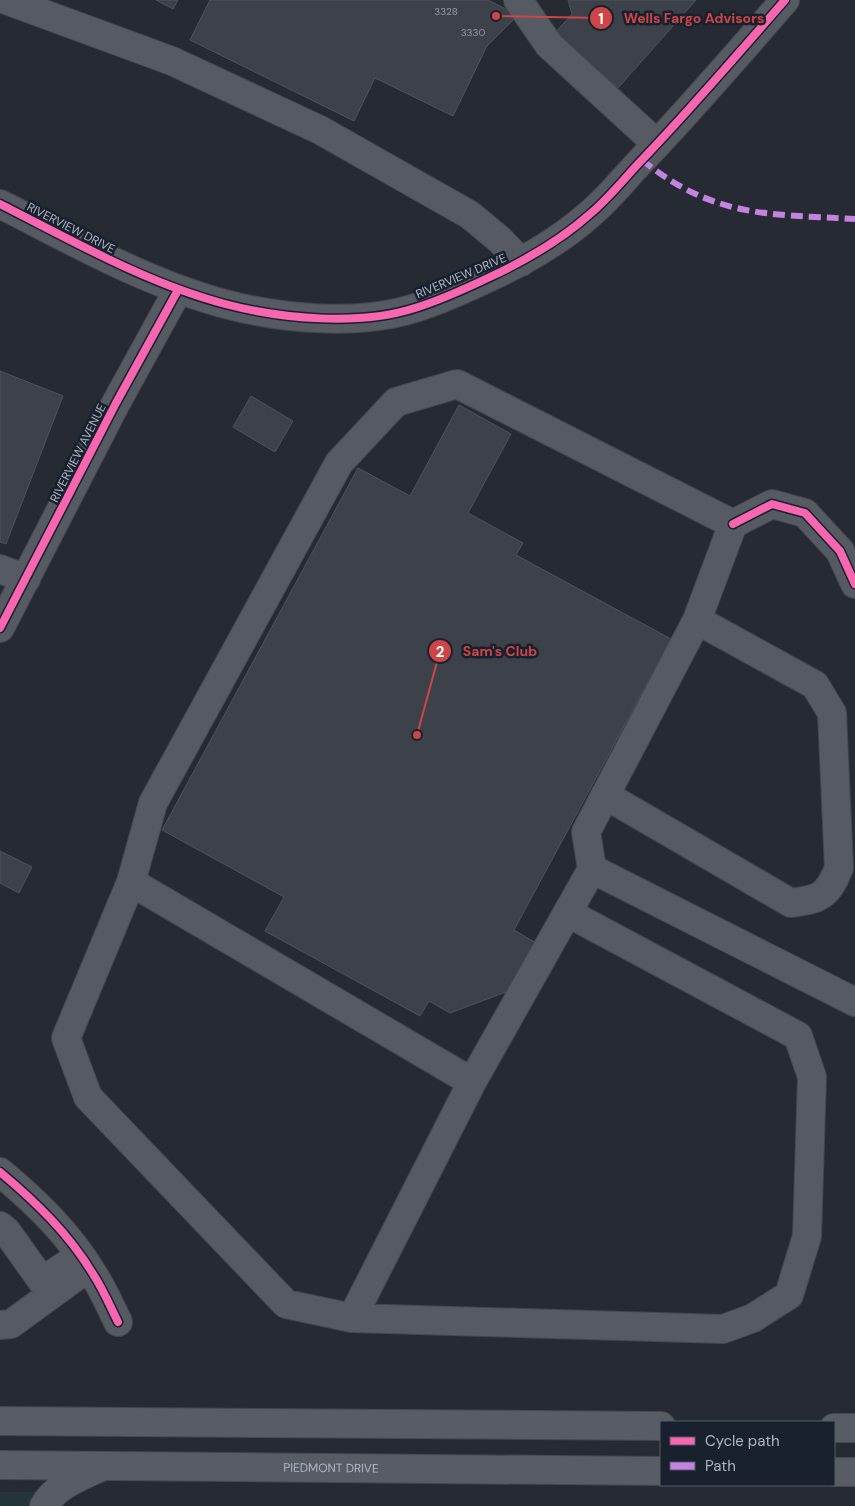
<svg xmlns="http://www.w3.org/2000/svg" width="855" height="1506" viewBox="0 0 855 1506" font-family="'DM Sans',sans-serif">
<rect width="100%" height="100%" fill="#262b33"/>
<path fill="#233539" d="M0 1492H39L31 1506H0Z"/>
<path fill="#3d424a" stroke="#4d535c" d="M156 0H178L173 9Z
M210 0H488L518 15 487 46 453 116 375 78 354 121 190 40Z
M568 0H696L618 88 555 33 572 14Z
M0 371 63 396 6 544 0 542Z
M251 396 293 421 275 452 233 427Z
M459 405 511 434 468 513 523 543 516 555 671 639 514 930 536 943 511 990 450 1013 429 1001 420 1016 265 931 284 897 162 830 358 468 410 496Z
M0 851 32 867 19 893 0 883Z"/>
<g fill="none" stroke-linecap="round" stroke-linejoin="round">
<g stroke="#44474e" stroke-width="30">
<path id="minor" d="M6 0 172 61 320 130 470 215 500 240 521 262
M518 0 549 45 657 144
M0 204C73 241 146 283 225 304 282 319 359 326 415 308 441 300 467 288 492 276 528 259 561 240 590 214 608 199 623 180 639 163 689 111 737 55 785 0
M457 384 733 524 697 620 586 832 592 869 472 1082 131 882 153 803 339 463 396 402Z
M733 524 772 504 805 513 840 551 855 584
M0 569 26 579
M0 628 116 403 178 290
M605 795 791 903C820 899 827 897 839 868L832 713 815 685 697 620
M592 869 855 1002
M131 882 66 1038 88 1097 286 1304 352 1318 723 1329 753 1318 789 1295 807 1236 812 1077 798 1036 568 913
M0 1172C36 1202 69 1234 93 1274 103 1289 110 1306 118 1322
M0 1226 7 1232 42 1281 80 1256
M352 1318 472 1082
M0 1325 11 1324 74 1278"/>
</g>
<g stroke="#434850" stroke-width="30">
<g id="major">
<path d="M0 1421 661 1426"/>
<path d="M834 1428H855"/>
<path id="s1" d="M0 1465 661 1471"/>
<path d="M834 1472H855"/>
<path d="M44 1506C55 1486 79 1477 99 1468"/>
</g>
</g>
<use href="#minor" stroke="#565a62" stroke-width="28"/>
<use href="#major" stroke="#585c64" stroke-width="28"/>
<path stroke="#c483df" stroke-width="6" stroke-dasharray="12 6" stroke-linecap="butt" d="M642 160C714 218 768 214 855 219"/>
<g stroke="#19212e" stroke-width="11">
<path id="cycleway" d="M0 204C73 241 146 283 225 304 282 319 359 326 415 308 441 300 467 288 492 276 528 259 561 240 590 214 608 199 623 180 639 163 689 111 737 55 785 0
M733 524 772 504 805 513 840 551 855 584
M0 628 116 403 178 290
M0 1172C36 1202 69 1234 93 1274 103 1289 110 1306 118 1322"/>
</g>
<use href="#cycleway" stroke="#f766af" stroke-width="8"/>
</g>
<g text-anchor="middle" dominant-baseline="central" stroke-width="5" stroke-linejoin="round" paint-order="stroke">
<g font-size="10" fill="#929aa7">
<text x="446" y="11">3328</text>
<text x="473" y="32">3330</text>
</g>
<g font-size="12" fill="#aeb7c6" stroke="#19212e">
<text transform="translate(71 228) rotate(27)">RIVERVIEW DRIVE</text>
<text transform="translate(461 276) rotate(-23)">RIVERVIEW DRIVE</text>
<text transform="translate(78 453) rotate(-63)">RIVERVIEW AVENUE</text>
<text stroke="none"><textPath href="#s1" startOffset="331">PIEDMONT DRIVE</textPath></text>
</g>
</g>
<path fill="none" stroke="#ce4548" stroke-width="2" d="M496 16L601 18M417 735L440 651"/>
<g fill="#ce4548" stroke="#19212e" stroke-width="2">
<circle cx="496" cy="16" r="5"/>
<circle cx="417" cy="735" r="5"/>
<circle cx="601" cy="18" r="12"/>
<circle cx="440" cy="651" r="12"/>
</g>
<g font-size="15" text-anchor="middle" font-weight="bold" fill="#fff">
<text x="601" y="24">1</text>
<text x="440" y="657">2</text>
</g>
<g font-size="14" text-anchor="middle" font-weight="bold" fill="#ce4548" stroke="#19212e" stroke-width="5" stroke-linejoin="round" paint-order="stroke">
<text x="694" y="23">Wells Fargo Advisors</text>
<text x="500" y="656">Sam's Club</text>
</g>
<rect x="660" y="1421" width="175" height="65" fill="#19212e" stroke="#555d6b"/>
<rect x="670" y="1437" width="25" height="8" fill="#f766af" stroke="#555d6b"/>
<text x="705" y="1446" font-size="15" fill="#aeb7c6">Cycle path</text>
<rect x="670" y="1462" width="25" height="8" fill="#c483df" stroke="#555d6b"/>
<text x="705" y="1471" font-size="15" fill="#aeb7c6">Path</text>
</svg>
